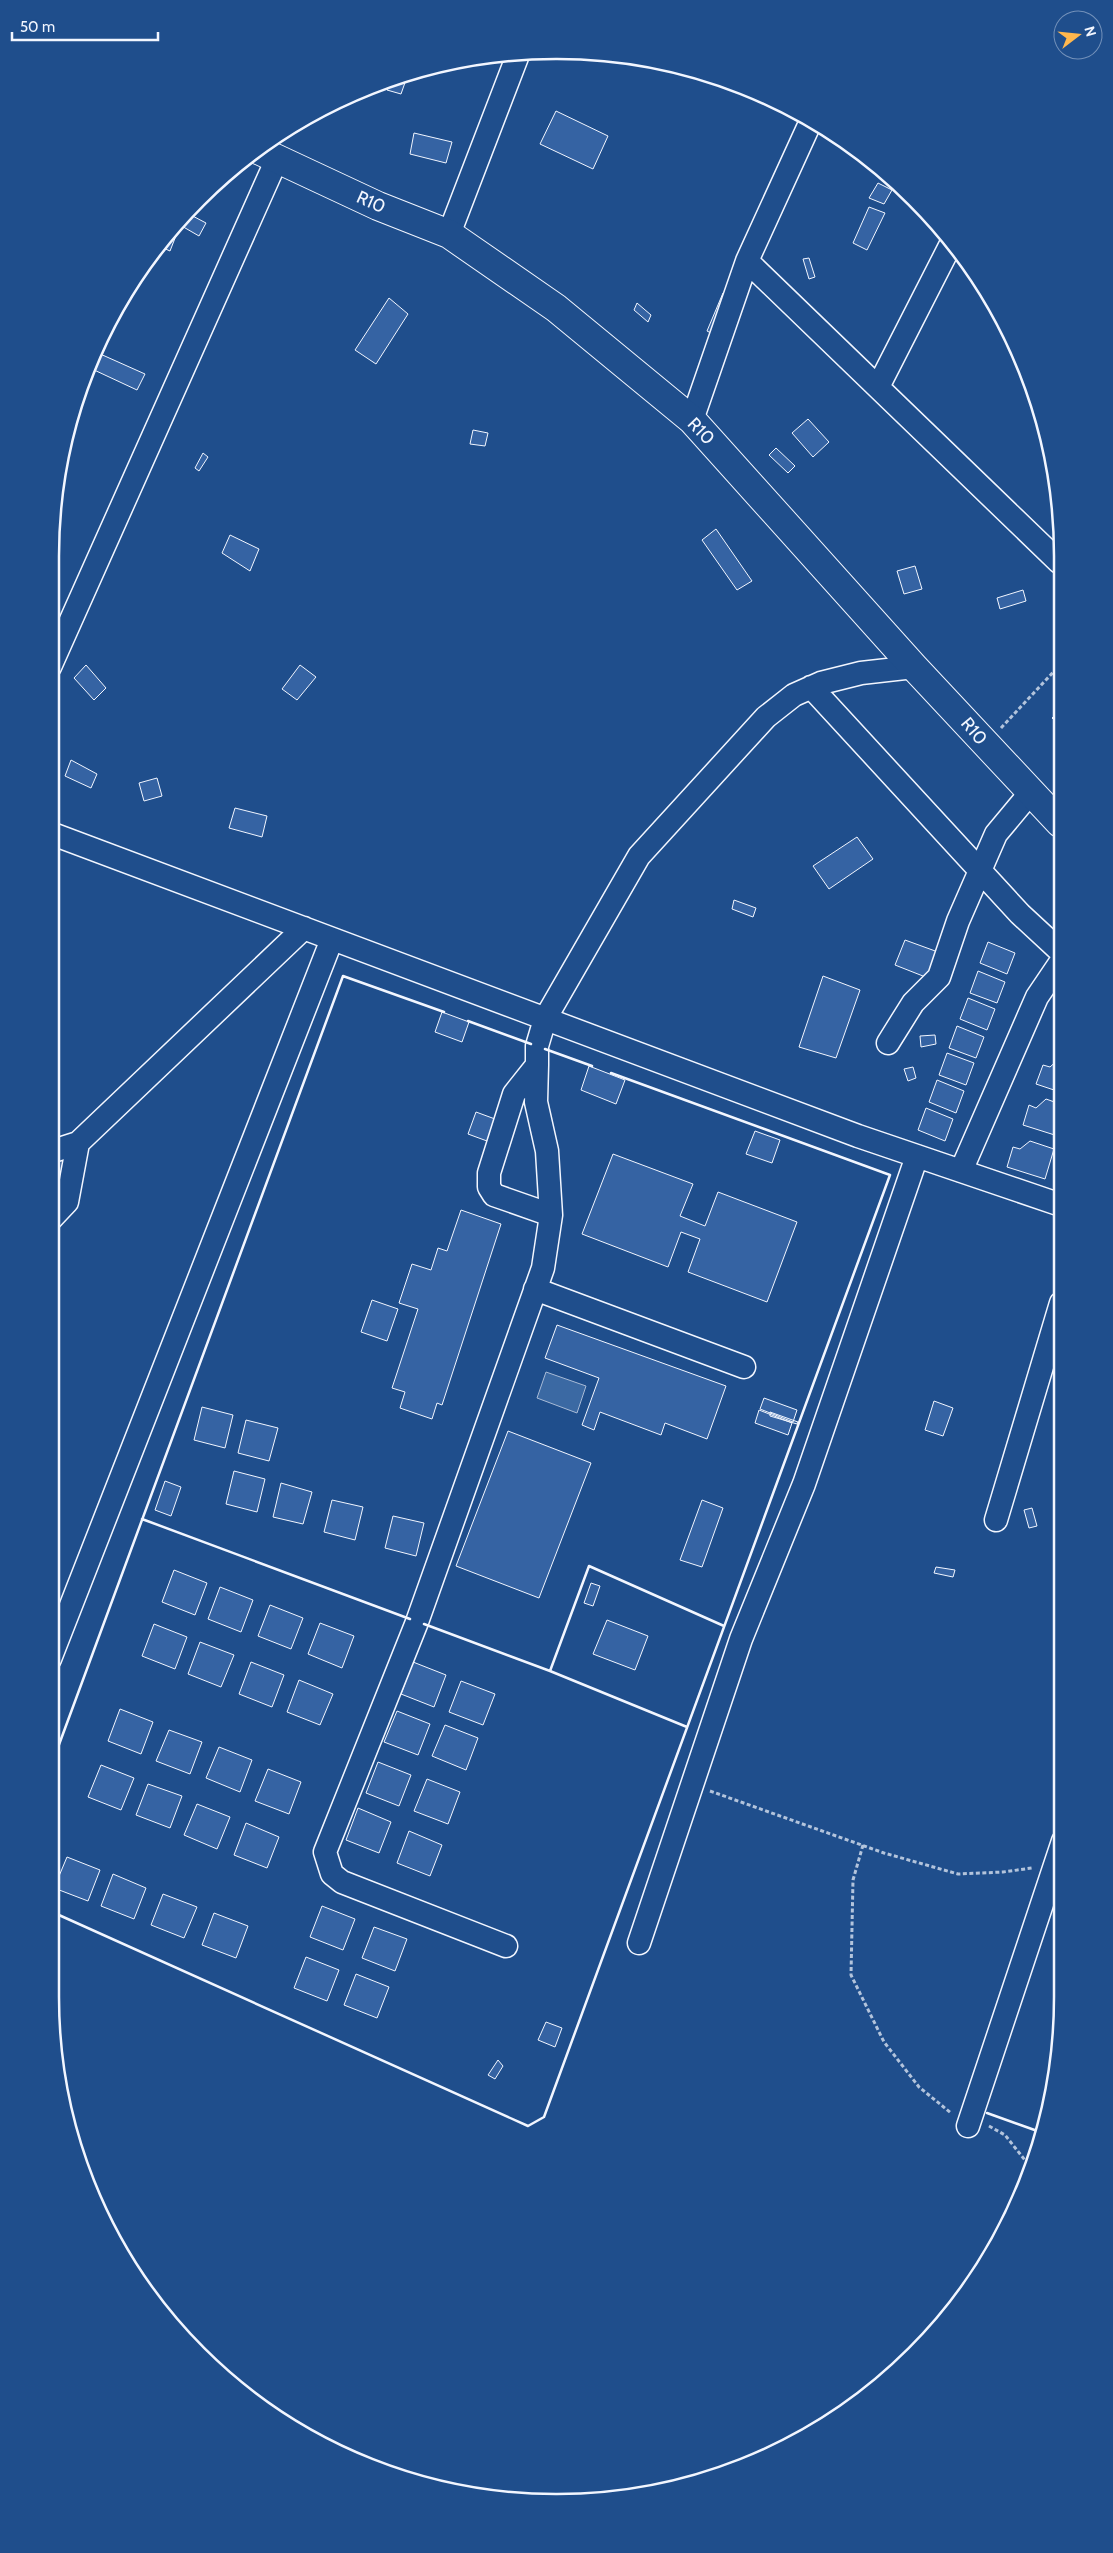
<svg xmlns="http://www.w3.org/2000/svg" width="1113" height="2553" viewBox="0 0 1113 2553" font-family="Cabin,sans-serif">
<rect width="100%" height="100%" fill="#1f4e8c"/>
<path fill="#3b69a3" stroke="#a8bbd7" d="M546 1372 586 1386 577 1413 537 1398Z"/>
<path fill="#3563a3" stroke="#f2f6ff" d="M408 74 401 94 387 90 391 80Z
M556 111 608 136 593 169 540 144Z
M414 133 452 142 446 163 410 154Z
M878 183 892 190 884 204 869 198Z
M869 207 885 213 867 250 853 243Z
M187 213 206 223 199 236 180 225Z
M170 231 177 233 170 251 159 246Z
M809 258 815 277 809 279 803 259Z
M723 293 733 297 717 336 707 331Z
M389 298 408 314 376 364 355 350Z
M637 303 651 315 648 322 634 310Z
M98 353 145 374 137 390 92 369Z
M808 419 829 442 813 457 792 433Z
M473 430 488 433 485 446 470 444Z
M776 448 795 466 788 473 769 455Z
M203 453 208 457 199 471 195 468Z
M716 529 752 581 737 590 702 540Z
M230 535 259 549 250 571 222 553Z
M915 566 922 589 904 594 897 571Z
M1023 590 1026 601 1000 609 997 598Z
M86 665 106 688 94 700 74 678Z
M300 665 316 677 297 700 282 689Z
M1059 711V725L1052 718Z
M71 760 97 774 91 788 65 776Z
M157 778 162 796 144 801 139 783Z
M235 808 267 816 262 837 229 828Z
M857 837 873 859 829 889 813 866Z
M734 900 756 908 753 917 732 909Z
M905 940 938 952 928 978 895 965Z
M988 942 1015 953 1007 974 980 963Z
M978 971 1005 982 997 1003 970 993Z
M823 976 860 990 836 1058 799 1047Z
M968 998 995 1009 987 1030 960 1019Z
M442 1012 469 1022 462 1042 435 1032Z
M957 1026 984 1037 976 1058 949 1048Z
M935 1035 936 1044 921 1047 920 1036Z
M947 1053 974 1063 966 1085 939 1075Z
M1060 1058V1092L1036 1084 1043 1065 1050 1067Z
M589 1066 625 1080 616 1104 581 1090Z
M913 1067 916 1078 908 1081 904 1069Z
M937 1080 964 1091 956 1113 929 1102Z
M1046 1099 1060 1104 1061 1137 1023 1125 1029 1105 1036 1108Z
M926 1108 953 1119 945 1141 918 1130Z
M476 1112 495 1119 487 1141 468 1134Z
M755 1131 780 1140 772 1163 746 1154Z
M1030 1141 1054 1149 1045 1179 1007 1167 1013 1147 1020 1149Z
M613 1154 693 1184 680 1216 705 1226 718 1192 797 1222 767 1302 688 1272 700 1239 681 1232 668 1267 582 1234Z
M461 1210 501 1224 442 1405 437 1403 432 1419 400 1408 405 1392 392 1388 418 1309 399 1303 412 1264 431 1270 438 1248 447 1251Z
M372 1300 398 1309 387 1341 361 1332Z
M557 1325 726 1386 707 1439 665 1423 661 1435 600 1412 594 1430 582 1425 599 1378 545 1358Z
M764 1398 797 1410 793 1422 760 1409Z
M934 1401 953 1408 943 1436 925 1430Z
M202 1407 233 1415 225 1448 194 1440Z
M759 1410 792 1423 788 1435 755 1423Z
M770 1412 798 1422 797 1424 770 1416Z
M246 1420 278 1428 269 1461 238 1453Z
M508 1431 591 1463 539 1598 456 1566Z
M234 1471 265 1479 257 1512 226 1504Z
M165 1481 181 1487 171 1516 155 1510Z
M281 1483 312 1492 303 1524 273 1517Z
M332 1500 363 1507 355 1540 324 1532Z
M702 1500 723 1508 702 1567 680 1560Z
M1032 1508 1037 1526 1029 1528 1024 1510Z
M393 1516 424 1523 416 1556 385 1548Z
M936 1567 955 1570 953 1577 934 1573Z
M174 1570 207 1583 195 1615 162 1602Z
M591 1583 600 1586 593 1606 584 1603Z
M220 1587 253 1600 241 1632 208 1619Z
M270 1605 303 1618 291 1649 258 1636Z
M607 1620 648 1636 635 1670 593 1654Z
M320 1623 354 1636 342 1668 308 1654Z
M154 1624 187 1637 175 1669 142 1656Z
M200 1642 234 1655 221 1687 188 1674Z
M251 1662 284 1675 272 1707 239 1694Z
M413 1662 446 1675 434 1707 401 1694Z
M299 1680 333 1694 320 1725 287 1712Z
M461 1681 495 1694 483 1725 449 1712Z
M120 1709 153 1722 141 1754 108 1741Z
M397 1711 430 1724 418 1755 384 1742Z
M445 1725 478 1738 466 1770 432 1756Z
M169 1730 202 1742 190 1774 156 1761Z
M219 1747 252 1760 240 1792 206 1778Z
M378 1762 411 1775 399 1806 366 1793Z
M101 1765 134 1778 121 1810 88 1797Z
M268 1769 301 1782 289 1814 255 1801Z
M427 1779 460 1792 448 1824 414 1811Z
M148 1784 182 1796 170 1828 136 1815Z
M197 1804 230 1817 217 1849 184 1835Z
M358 1808 391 1822 379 1853 346 1840Z
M246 1823 279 1837 267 1868 234 1855Z
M409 1831 442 1845 430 1876 397 1863Z
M67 1857 100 1870 88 1901 54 1888Z
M113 1874 146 1888 134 1919 101 1906Z
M163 1894 197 1907 184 1938 151 1925Z
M322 1906 355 1919 343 1950 310 1937Z
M214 1913 248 1926 236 1958 202 1945Z
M374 1927 407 1939 395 1971 362 1958Z
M306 1957 339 1970 327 2001 294 1988Z
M356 1974 389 1987 377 2018 344 2005Z
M546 2022 562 2028 555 2047 538 2040Z
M498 2060 503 2066 495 2079 488 2075Z"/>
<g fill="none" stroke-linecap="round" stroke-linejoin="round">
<g stroke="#f2f6ff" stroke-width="25">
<path id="minor" d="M449 234 519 52
M747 261 1059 562
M878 387 952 242
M692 420 747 261 811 121
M50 667 277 159
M811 687 1020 914 1060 951
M50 833 858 1136 1061 1205
M888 1043 913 1003 939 977 958 921 996 834 1031 792
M537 1065 514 1094 489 1173V1187L494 1195 551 1215
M50 1152 78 1143 304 928
M961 1171 1037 997 1060 963
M50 1220 67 1202 78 1143
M535 1289 744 1367
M996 1520 1061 1303
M50 1659 332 939
M639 1943 741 1639 804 1484 917 1156
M506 1946 342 1882 332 1874 325 1852 417 1622 543 1268 551 1215 547 1151 536 1102 537 1065V1046L545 1019 639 856 766 717 794 695 821 683 861 673 914 667
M968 2126 1063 1841"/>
</g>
<g stroke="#f2f6ff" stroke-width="30">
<path id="major" d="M256 149 378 206 449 234 556 308 692 420 914 667 1060 823"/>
</g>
<path stroke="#b3c4dc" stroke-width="3" stroke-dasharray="4 2.5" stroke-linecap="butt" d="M1001 728 1059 666
M710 1791 884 1853 958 1874 1003 1872 1032 1868
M863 1845 853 1880 851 1975 884 2042 919 2087 951 2113
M56 2060 65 2078 72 2140
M989 2126 1005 2135 1032 2169"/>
<use href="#minor" stroke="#1f4e8c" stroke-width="22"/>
<use href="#major" stroke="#1f4e8c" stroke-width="28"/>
<path stroke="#f2f6ff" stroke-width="2.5" d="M468 1021 531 1044
M545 1049 592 1066
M142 1519 410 1619
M424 1624 550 1671
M687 1727 550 1671 589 1566 724 1626
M50 1769 343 976 444 1012
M50 1911 528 2126 544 2117 890 1175 611 1073
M987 2113 1043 2133"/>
</g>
<g text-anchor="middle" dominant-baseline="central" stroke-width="4" stroke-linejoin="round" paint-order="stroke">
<g font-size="18" fill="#f2f6ff" stroke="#1f4e8c">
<text transform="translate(371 202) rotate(24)">R10</text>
<text transform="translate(701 431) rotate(46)">R10</text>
<text transform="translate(974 731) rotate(50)">R10</text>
</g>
</g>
<path d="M0 0H1113V2553H0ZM556 59H557A497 497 0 0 1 1054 556V1997A497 497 0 0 1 557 2494H556A497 497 0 0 1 59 1997V556A497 497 0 0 1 556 59Z" fill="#1f4e8c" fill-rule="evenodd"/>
<path fill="none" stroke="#f2f6ff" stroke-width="2.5" d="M556 59H557A497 497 0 0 1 1054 556V1997A497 497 0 0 1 557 2494H556A497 497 0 0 1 59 1997V556A497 497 0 0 1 556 59Z"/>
<g transform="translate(1078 35) rotate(74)"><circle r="24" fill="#1f4e8c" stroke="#7391ba"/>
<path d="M0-4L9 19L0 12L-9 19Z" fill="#ffb74d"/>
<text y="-8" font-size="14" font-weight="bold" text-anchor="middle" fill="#f2f6ff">N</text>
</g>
<path d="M12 32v8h146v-8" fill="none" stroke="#f2f6ff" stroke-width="2.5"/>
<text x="20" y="32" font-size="15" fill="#f2f6ff" stroke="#1f4e8c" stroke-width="4" paint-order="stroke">50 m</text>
</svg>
